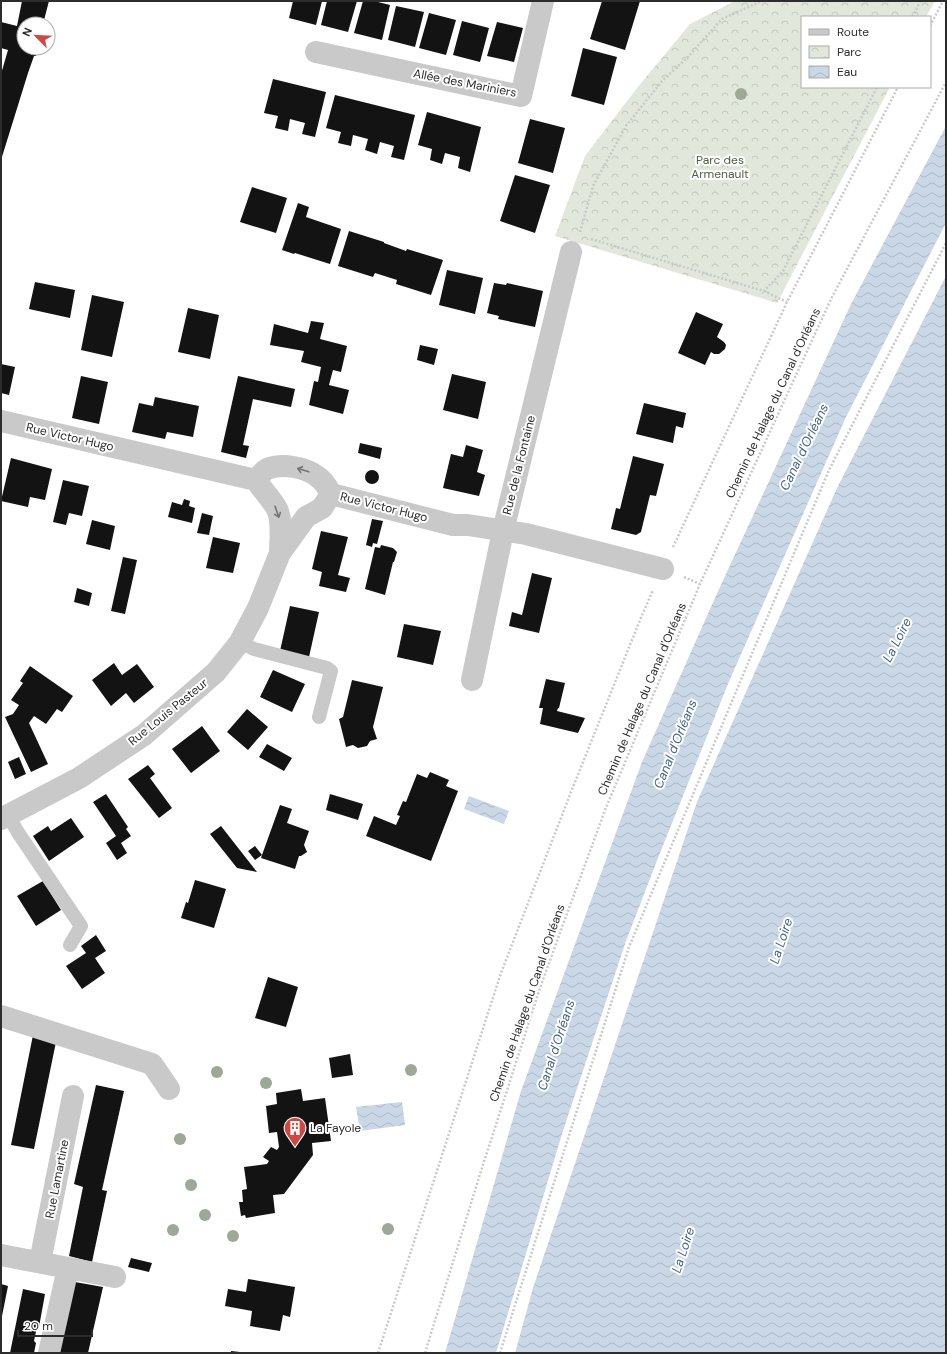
<svg xmlns="http://www.w3.org/2000/svg" width="947" height="1354" viewBox="0 0 947 1354" font-family="'DM Sans',sans-serif">
<defs>
<pattern id="park-crowns" width="20" height="18" patternUnits="userSpaceOnUse"><rect width="20" height="18" fill="#e1e8db"/><path d="M2 6a3 3 0 1 1 6 0M12 15a3 3 0 1 1 6 0" fill="none" stroke="#c1c7bc"/></pattern>
<pattern id="water-waves" width="16" height="10" patternUnits="userSpaceOnUse"><rect width="16" height="10" fill="#c9d7e6"/><path d="M0 5q4-4 8 0t8 0" fill="none" stroke="#adb9c5"/></pattern>
</defs>
<rect width="100%" height="100%" fill="#fff"/>
<path fill="url(#park-crowns)" d="M735 1H935L926 17H802V87H890L777 303 555 236 585 156 637 88 690 24Z"/>
<path fill="url(#water-waves)" d="M946 126V223L846 417 730 679 658 858 626 941 562 1134 496 1353H445L521 1091 642 762 719 589 851 304Z
M946 276V1353H515L533 1288 697 802 837 488Z
M469 796 509 811 504 824 464 809Z
M402 1102 405 1125 360 1131 356 1107Z"/>
<path fill="#131313" d="M22 1H49L43 24H24V48H38L36 56H34L28 73 1 160V74L8 50 1 48V22L17 26Z
M293 1H322L316 25 289 18Z
M327 1H357L348 32 321 25Z
M363 1H374L390 5 382 40 354 33Z
M602 1H640L625 50 590 39Z
M396 6 424 12 415 47 388 40Z
M429 13 456 20 446 55 419 48Z
M462 21 489 28 480 62 453 55Z
M497 22 523 28 514 62 487 56Z
M583 48 617 57 604 105 571 96Z
M273 79 326 92 315 137 302 134 305 123 290 119 288 131 275 128 278 116 264 113Z
M335 95 415 115 404 160 391 157 394 146 380 142 377 154 365 150 368 139 353 135 351 146 338 143 341 132 326 128Z
M427 112 481 127 470 172 458 168 460 157 445 153 442 164 430 160 432 149 418 145Z
M530 119 565 128 553 173 518 163Z
M515 175 550 185 535 233 500 221Z
M252 187 287 198 276 233 240 222Z
M298 203 309 207 306 217 341 229 330 264 295 253 294 254 282 250Z
M349 231 384 242V243L406 251 407 249 443 260 431 295 396 284 397 280 375 273 373 277 338 266Z
M447 270 483 278 475 314 439 305Z
M35 282 75 290 70 318 29 309Z
M494 283 506 285 507 283 543 291 535 327 498 319 499 316 487 313Z
M92 295 124 302 112 357 81 350Z
M188 308 219 315 210 359 178 352Z
M696 312 723 324 717 337 724 342 726 345 725 349 719 354H714L711 352 705 365 678 353Z
M311 321 324 323 320 339 347 346 341 372 333 370 329 385 349 390 343 414 309 405 314 381 318 382 321 367 301 362 304 351 270 345 274 324 308 333Z
M420 345 438 349 434 365 417 360Z
M1 364 15 367 9 395 1 393Z
M452 374 486 382 478 419 443 410Z
M81 376 108 382 99 424 72 418Z
M238 376 295 389 291 407 253 399 243 445 249 446 246 458 221 452Z
M155 397 199 406 193 437 167 432 165 439 132 432 139 403 153 406Z
M644 403 686 413 683 428 676 426 673 443 636 434Z
M360 443 382 448 380 459 358 453Z
M466 445 483 450 477 472 485 475 479 496 443 488 451 454 463 457Z
M633 456 664 464 656 496 650 495 641 532 636 535 611 529 616 508 620 509Z
M11 458 52 469 45 500 30 497 28 507 1 501Z
M365 477a7 7 0 1 1 14 0a7 7 0 1 1-14 0Z
M63 480 89 486 82 516 69 513 66 525 53 522Z
M184 499 190 501 189 506 195 508 192 523 168 517 172 502 182 505Z
M202 513 213 516 209 535 197 533Z
M372 519 383 521 377 544 373 543 372 547 366 545Z
M92 520 115 526 110 550 86 544Z
M321 531 348 537 338 575 350 578 346 592 319 586 322 572 312 569Z
M213 537 240 543 233 573 206 568Z
M381 545 393 548 397 552 394 562H393L385 595 365 589 375 547 380 548Z
M123 557 137 560 125 614 111 611Z
M532 573 552 578 539 633 509 626 512 612 522 615Z
M77 588 92 593 89 606 74 602Z
M290 606 319 612 309 657 280 651Z
M404 624 441 631 433 665 397 657Z
M114 663 122 675 137 664 154 687 134 703 126 693 111 706 92 680Z
M30 666 73 696 62 712 57 709 46 724 34 716 29 723 48 764 31 772 5 717 13 714 19 705 11 700 23 683 20 681Z
M273 670 305 684 292 712 260 697Z
M546 679 565 683 559 708H558L557 711 585 718 578 733 540 724 543 708H539Z
M352 680 383 687 373 727 377 739 370 741 367 746 358 748 353 745 346 747 339 719 343 717Z
M247 709 268 727 248 750 227 732Z
M202 726 220 751 191 773 172 749Z
M267 744 292 758 284 771 259 757Z
M19 757 26 774 15 779 8 762Z
M148 765 155 774 150 778 172 808 159 818 128 779Z
M430 772 449 780 446 786 458 791 431 861 366 836 374 816 396 825 400 816 397 815 403 801 406 802 417 774 427 778Z
M106 794 128 827 126 829 131 836 121 843 127 853 117 860 106 843 116 836 93 802Z
M330 794 363 804 358 820 326 810Z
M280 805 292 809 287 823 309 831 304 845 307 852 301 856H299L295 869 261 858 262 855 255 860 248 851 255 846 262 855Z
M71 818 84 837 49 861 33 836 48 826 51 831Z
M221 826 257 872 237 868 210 834Z
M195 880 226 889 214 928 181 918 186 902 188 903Z
M43 881 61 910 36 926 17 896Z
M96 935 106 951 95 958 105 973 82 989 66 966 86 953 81 946Z
M268 977 298 987 286 1027 255 1018Z
M33 1035 56 1042 34 1149 11 1145Z
M350 1054 353 1075 332 1078 329 1058Z
M96 1085 124 1091 102 1190 107 1191 92 1262 69 1256 83 1187 74 1184Z
M301 1089 303 1101 325 1098 331 1141 312 1143 313 1155 284 1194 273 1195 275 1213 246 1218 245 1215 241 1216 239 1202H243L242 1190 247 1189 244 1167 267 1164 269 1161 263 1157 271 1147 277 1150 279 1147 277 1132 269 1133 266 1106 277 1104 276 1093Z
M131 1258 152 1263 149 1272 128 1267Z
M248 1279 295 1287 290 1317 283 1315 280 1331 250 1326 252 1311 225 1306 228 1289 246 1292Z
M75 1282 103 1287 88 1353H59Z
M1 1284 8 1286 2 1316H1Z
M23 1289 45 1294 39 1327H37L34 1341 36 1343 34 1353H10Z
M231 1351 240 1352V1353H231Z"/>
<g fill="none" stroke-linecap="round" stroke-linejoin="round">
<path stroke="#c9c9c9" stroke-width="2.5" stroke-dasharray="2 2" stroke-linecap="butt" d="M913 17 920 1
M930 26 943 1
M580 232 593 186 626 126 662 81 687 58 722 19 762 1
M591 239 764 291 783 271 877 87
M764 291 787 302
M673 547 787 302 898 87
M684 577 700 584
M378 1353 501 973 571 792 640 620 653 590
M425 1353 481 1171 541 985 605 810 700 584 831 299 946 82
M500 1353 515 1305 629 947 829 470 946 243"/>
<path stroke="#c9c9c9" stroke-width="14" d="M240 642 254 649 327 668 331 671 319 717
M9 816 17 831 81 926 70 945"/>
<path stroke="#c9c9c9" stroke-width="22" d="M316 52 521 96 543 1
M1 421 256 480
M256 480C260 476 263 471 267 469 282 463 306 467 318 477 324 481 328 488 331 494L453 525H468L526 534 663 569
M256 480C262 490 271 498 277 509 283 521 280 540 280 553
M472 680 503 531 571 252
M1 819 79 778 144 735 216 672 240 642 258 608 280 553 306 517 322 508 331 494
M1 1016 152 1064 169 1089
M1 1255 115 1277
M40 1262 73 1096
M49 1353 68 1268"/>
</g>
<g fill="#9ca995">
<circle cx="741" cy="94" r="6"/>
<circle cx="411" cy="1070" r="6"/>
<circle cx="217" cy="1072" r="6"/>
<circle cx="266" cy="1083" r="6"/>
<circle cx="180" cy="1139" r="6"/>
<circle cx="191" cy="1185" r="6"/>
<circle cx="205" cy="1215" r="6"/>
<circle cx="388" cy="1229" r="6"/>
<circle cx="173" cy="1230" r="6"/>
<circle cx="233" cy="1236" r="6"/>
</g>
<defs><path id="oneway-shaft" d="M-6 0H5M1.5-3L5.5 0L1.5 3" fill="none" stroke-width="1.6" stroke-linecap="round" stroke-linejoin="round"/></defs>
<g stroke="#737373">
<use href="#oneway-shaft" transform="translate(303 470) rotate(-163)"/>
<use href="#oneway-shaft" transform="translate(277 512) rotate(71)"/>
</g>
<defs>
<g id="building-pin" transform="scale(1.15)"><path d="M0 17L-7.5 6A9.5 9.5 0 1 1 7.5 6Z" fill="#d04841" stroke="#fff"/><path d="M-4-6H4V6H1V3H-1V6H-4ZM-2.5-4.3h1.7v1.8h-1.7ZM.8-4.3h1.7v1.8H.8ZM-2.5-1h1.7V.8h-1.7ZM.8-1h1.7V.8H.8Z" fill="#fff"/></g>
</defs>
<g fill-rule="evenodd">
<use href="#building-pin" x="295" y="1128"/>
</g>
<g text-anchor="middle" dominant-baseline="central" stroke-width="4" stroke-linejoin="round" paint-order="stroke">
<g font-size="12" fill="#2c2c2c" stroke="#fff">
<text transform="translate(465 83) rotate(11)">Allée des Mariniers</text>
<text transform="translate(773 403) rotate(-65)">Chemin de Halage du Canal d'Orléans</text>
<text transform="translate(70 437) rotate(13)">Rue Victor Hugo</text>
<text transform="translate(519 465) rotate(-76)">Rue de la Fontaine</text>
<text transform="translate(384 507) rotate(14)">Rue Victor Hugo</text>
<text transform="translate(642 699) rotate(-67)">Chemin de Halage du Canal d'Orléans</text>
<text transform="translate(168 712) rotate(-39)">Rue Louis Pasteur</text>
<text transform="translate(527 1003) rotate(-71)">Chemin de Halage du Canal d'Orléans</text>
<text transform="translate(57 1179) rotate(-79)">Rue Lamartine</text>
</g>
<g font-size="12" fill="#4b623f" stroke="#fff">
<text x="720" y="160">Parc des<tspan x="720" dy="14">Armenault</tspan></text>
</g>
<g font-size="12" fill="#2c2c2c" stroke="#fff" text-anchor="start">
<text x="310" y="1128">La Fayole</text>
</g>
<g font-size="13" font-style="italic" fill="#446484" stroke="#fff">
<text transform="translate(804 447) rotate(-64)">Canal d'Orléans</text>
<text transform="translate(897 640) rotate(-63)">La Loire</text>
<text transform="translate(675 744) rotate(-68)">Canal d'Orléans</text>
<text transform="translate(781 941) rotate(-72)">La Loire</text>
<text transform="translate(556 1045) rotate(-72)">Canal d'Orléans</text>
<text transform="translate(683 1250) rotate(-72)">La Loire</text>
</g>
</g>
<rect width="947" height="1354" fill="none" stroke="#2c2c2c" stroke-width="4"/>
<rect x="801" y="16" width="130" height="72" fill="#ffffff" stroke="#ababab"/>
<rect x="809" y="29" width="20" height="6" fill="#c9c9c9" stroke="#ababab"/>
<text x="837" y="36" font-size="12" fill="#2c2c2c">Route</text>
<rect x="809" y="46" width="20" height="12" fill="url(#park-crowns)" stroke="#ababab"/>
<text x="837" y="56" font-size="12" fill="#2c2c2c">Parc</text>
<rect x="809" y="66" width="20" height="12" fill="url(#water-waves)" stroke="#ababab"/>
<text x="837" y="76" font-size="12" fill="#2c2c2c">Eau</text>
<g transform="translate(36 36) rotate(294)"><circle r="19" fill="#ffffff" stroke="#ababab"/>
<path d="M0-3L7 15L0 10L-7 15Z" fill="#d04841"/>
<text y="-6" font-size="11" font-weight="bold" text-anchor="middle" fill="#2c2c2c">N</text>
</g>
<path d="M18 1330v6h74v-6" fill="none" stroke="#2c2c2c" stroke-width="2"/>
<text x="24" y="1330" font-size="12" fill="#2c2c2c" stroke="#ffffff" stroke-width="3" paint-order="stroke">20 m</text>
</svg>
